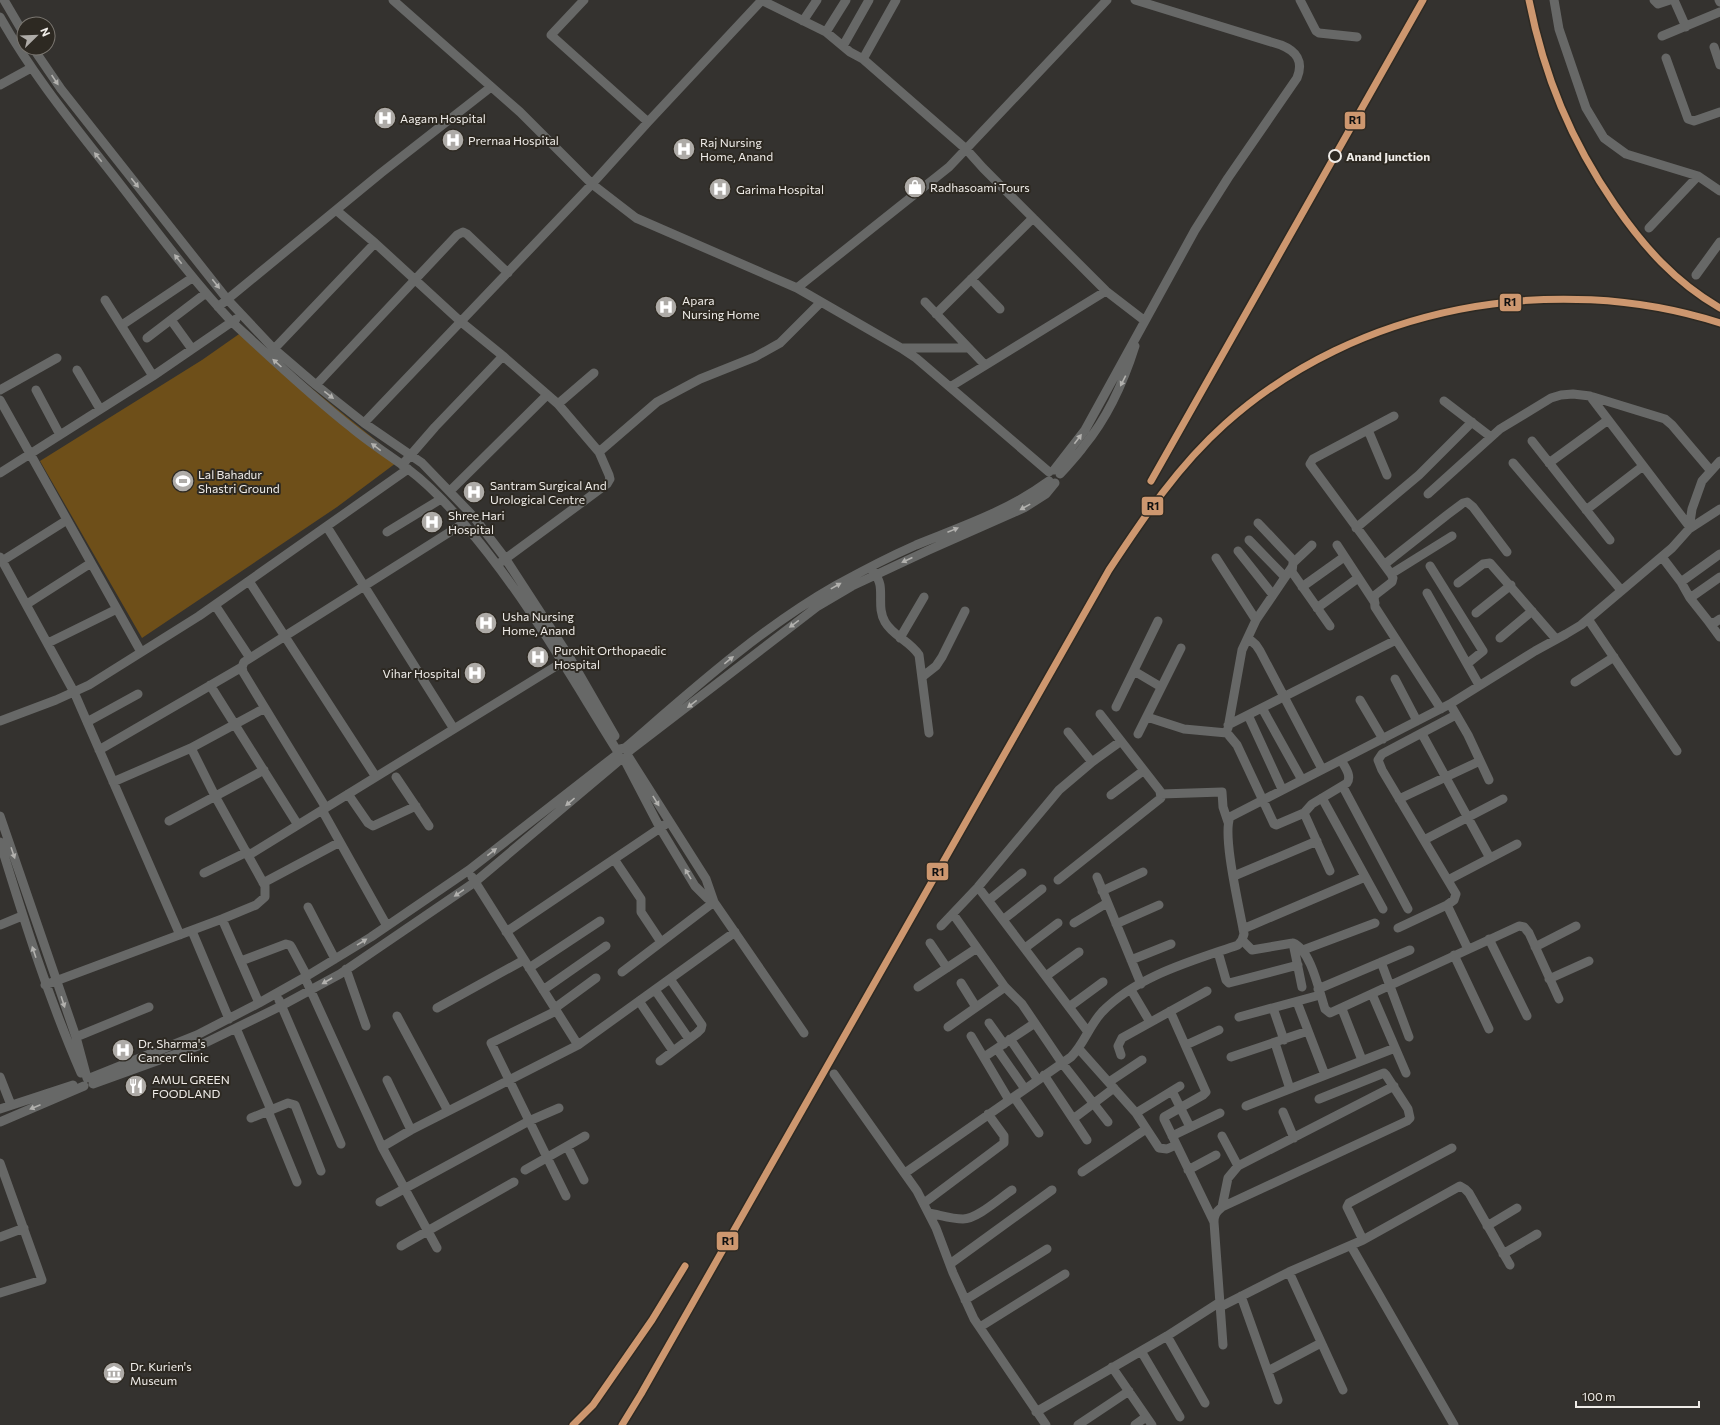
<svg xmlns="http://www.w3.org/2000/svg" width="1720" height="1425" viewBox="0 0 1720 1425" font-family="Commissioner,sans-serif">
<rect width="100%" height="100%" fill="#34322f"/>
<path fill="#6e4f19" d="M242 332 400 460 337 507 142 638 40 461 202 360Z"/>
<g fill="none" stroke-linecap="round" stroke-linejoin="round">
<path stroke="#676867" stroke-width="9" d="M4 0 24 34
M393 0 520 112 592 184 636 218 797 288 901 348 916 358 1049 472
M584 0 551 35 648 122
M761 0 826 32 850 52 863 59 966 149 983 168 1106 291 1145 321
M1300 0 1316 31 1319 33 1357 37
M1554 0 1559 29 1586 108 1604 138 1626 154 1698 176 1720 191
M1654 0 1658 4 1670 0
M1674 0 1686 27
M1719 0 1720 2
M0 17C32 74 73 124 113 175 152 225 189 276 232 322 271 358 310 395 352 428 370 443 389 455 408 469 428 484 448 505 464 524 524 593 569 674 618 752V756L623 759 628 756V750L625 748 620 749 618 752
M803 21 817 0
M826 32 846 0
M1662 36 1720 12
M843 46 869 0
M1714 47 1720 65
M33 48 61 89 227 299 274 349 316 385 364 423 422 463 473 516 505 558 570 658 615 736
M1666 58 1688 119 1694 121 1720 112
M863 59 896 0
M0 85 31 68
M336 210 375 243 460 321 503 356 558 404 599 452 609 475 610 479 607 484 501 562
M1649 228 1698 176
M1696 275 1720 242
M971 279 1000 309
M797 288 949 167 1107 0
M105 300 153 376
M925 302 985 365
M218 307 381 173 491 87
M936 314 1033 218
M171 320 192 349
M122 325 192 278
M147 338 206 293
M901 348H968
M274 349 375 243
M77 370 100 409
M316 385 457 235 463 232 467 234 508 273
M950 387 1106 291
M0 390 57 358
M36 390 60 435
M1590 396 1689 526
M0 400 141 652
M1444 401 1491 437
M558 404 594 373
M1394 416 1313 459 1310 464 1391 574 1393 578 1392 582 1374 596 1375 607 1441 709
M364 423 592 184 648 122 762 0
M1368 430 1387 475
M1532 441 1610 540
M599 452 657 402 700 379 755 357 780 343 821 302
M1513 463 1621 590
M1549 463 1608 420
M402 465 435 427 503 356
M1054 470 1085 430 1195 230 1228 178 1297 78C1304 61 1296 51 1281 45L1135 0
M0 473 153 376 236 319
M1060 474C1068 465 1077 456 1084 446 1108 417 1124 381 1135 346
M450 491 547 395
M1428 494 1500 429 1551 398 1561 395 1573 394 1590 396 1665 419 1672 425 1711 471
M1586 510 1643 466
M1258 523 1294 561
M327 527 454 729
M1356 528 1419 475 1472 422
M1689 529 1720 509
M387 532 441 499
M1249 540 1285 577
M1312 545 1293 563 1292 572 1330 626
M1337 545 1375 603
M1238 551 1273 595
M1720 554 1681 582 1690 598 1709 622 1714 623 1720 619
M0 557 74 692 180 935
M1662 557 1681 582
M1216 558 1256 620
M2 561 67 520
M1385 564 1447 515 1463 503 1467 502 1473 507 1507 552
M1430 566 1483 651 1467 664
M874 571C876 575 879 580 880 585 882 597 878 610 885 622 893 636 910 641 919 655L929 733
M1391 574 1452 536
M249 581 376 777
M1458 583 1483 564 1490 563 1556 639
M1302 587 1344 557
M1427 593 1479 685
M1690 598 1720 577
M27 604 91 563
M215 605 250 658
M1317 608 1358 578
M1476 613 1511 585
M1588 619 1677 751
M1709 622 1720 637
M900 638 924 597
M1248 638 1256 645 1260 651 1322 769
M1500 638 1532 611
M48 643 117 609
M1134 671 1161 687
M922 677 936 666 942 657 965 611
M1395 679 1417 721
M1575 682 1614 657
M210 685 298 825
M1360 700 1383 739
M1450 704 1468 735 1489 780
M1116 707 1158 621
M1262 708 1302 780
M1248 715 1282 789
M1147 717 1184 729 1227 733 1237 745 1274 824 1276 825 1304 813 1312 804 1347 783C1352 776 1345 767 1341 760
M0 721 56 700 89 685 199 616 408 469
M87 722 138 694
M1228 725 1396 640
M1228 728 1242 650 1256 620 1292 567
M1068 732 1092 762
M1138 734 1181 648
M1422 734 1490 858
M191 748 265 708
M625 748C691 691 758 630 835 586 860 572 891 556 916 545 963 526 1008 511 1049 481
M99 750 242 667
M628 752 818 606 852 586 929 550 1024 508 1046 494 1055 483
M628 756 706 879 714 902 804 1033
M625 761 660 828 695 886 707 898 714 902
M396 777 429 826
M1343 787 1408 909
M348 794 368 823 373 826 416 806
M1161 794 1222 792 1223 807 1228 822
M1111 795 1143 771
M1322 798 1383 909
M1399 799 1480 761
M326 808 243 672 242 667 244 662 464 523
M322 810 387 926
M1304 813 1330 871
M0 816 76 1037 87 1078
M169 821 264 770
M1424 840 1503 799
M0 842C24 920 48 997 81 1073
M249 855 566 660
M614 859 641 899V912L661 942
M204 873 247 852
M1234 876 1317 841
M472 877 578 1045
M1097 877 1141 984
M1058 880 1161 798 1160 791 1100 714
M1448 880 1517 844
M263 883 340 842
M978 887 1088 1032
M1102 891 1143 872
M989 900 1022 873
M1447 905 1468 949
M308 907 335 959
M953 914 1005 987 1022 1004 1062 1063 1108 1122
M222 919 259 1003
M1004 919 1042 889
M1074 923 1107 903
M1116 924 1159 905
M0 925 22 916
M941 926 978 887 1059 790 1092 762 1121 741
M1398 928 1447 905 1454 900 1456 894 1382 770 1378 760 1382 754 1452 717
M1243 929 1365 877
M192 931 229 1019
M506 932 669 822
M1489 939 1527 1016
M1242 940 1252 950 1293 943C1311 950 1319 991 1325 1009L1330 1013 1519 926 1524 927 1529 933 1559 999
M930 943 947 968
M1293 943 1302 987
M1535 947 1576 926
M1025 948 1058 923
M1303 950 1375 923
M1218 952 1226 980 1229 983 1298 965
M1454 955 1489 1029
M1131 960 1171 944
M241 961 286 944 290 945 292 948 307 976
M1381 962 1409 1037
M529 968 600 921
M346 969 366 1026
M622 972 714 902
M1046 976 1079 952
M305 978 382 1147 437 1248
M1549 979 1589 961
M961 983 976 1007
M45 985 222 919 256 905 265 897V886L215 796 191 748 113 782
M918 987 977 948
M1318 989 1410 950
M543 990 606 946
M655 990 689 1039
M1131 990 1150 1022
M1372 994 1406 1073
M279 1000 341 1144
M639 1001 673 1051
M1297 1002 1325 1075
M1069 1007 1103 982
M437 1008 524 960
M555 1008 596 978
M1273 1008 1284 1040
M1342 1009 1362 1060
M556 1011 491 1043 566 1196
M1170 1011 1206 1092 1203 1095 1164 1117V1119L1214 1222
M397 1016 448 1111
M1239 1017 1320 995
M989 1023 1004 1044
M948 1027 1005 987
M236 1028 271 1110
M971 1036 1009 1100
M76 1037 149 1007
M1010 1039 1038 1080
M1275 1043 1290 1089
M1186 1045 1219 1030
M997 1049 1025 1089
M1079 1049 1136 1113 1159 1148 1167 1149 1176 1145
M1121 1055 1118 1046 1122 1038 1207 991
M984 1057 1035 1023
M1231 1057 1308 1031
M660 1061 697 1033 701 1029 702 1025 670 979
M834 1074 917 1191 936 1228 953 1273 974 1319 1046 1425
M1044 1075 1087 1140
M0 1077 11 1105
M90 1078 197 1035 259 1003 307 976 371 937 469 870 615 756
M387 1080 411 1130
M1109 1082 1142 1060
M93 1084 201 1045 281 1006 340 974 475 882 621 759
M1172 1091 1190 1127
M1014 1097 1039 1133
M1246 1106 1395 1048
M0 1109 73 1085
M268 1111 297 1182
M1283 1112 1294 1138
M1136 1113 1180 1086
M251 1118 288 1103 295 1105 321 1171
M1073 1119 1114 1088
M0 1122 84 1086
M1172 1136 1220 1113
M1222 1136 1238 1166
M567 1146 584 1180
M382 1147 411 1130 578 1045 735 932
M0 1163 42 1280 0 1293
M525 1170 585 1136
M1188 1170 1216 1155
M1082 1172 1146 1129
M905 1173 1071 1057C1084 1044 1089 1026 1102 1012 1137 976 1192 961 1238 945L1242 940 1244 934C1240 910 1222 836 1230 817L1450 704 1535 651 1566 634 1581 625 1672 548 1689 529 1692 509 1702 481 1720 461
M380 1202 529 1121 559 1108
M924 1203 1004 1143V1136L988 1114
M1222 1207 1228 1178 1238 1166 1394 1086
M929 1213C940 1215 952 1219 963 1219 977 1219 1000 1198 1012 1190
M1487 1226 1517 1208
M0 1237 24 1228
M1363 1240 1347 1207 1349 1203 1452 1148
M401 1246 514 1182
M1351 1246 1454 1425
M1503 1254 1537 1234
M950 1264 1052 1190
M1289 1272 1343 1390
M1241 1296 1278 1400
M965 1300 1047 1249
M1220 1307 1289 1272 1363 1240 1460 1186 1465 1189 1469 1193 1510 1265
M980 1327 1065 1274
M1167 1336 1205 1403
M1223 1345 1214 1222C1214 1215 1216 1212 1222 1207L1407 1121 1410 1118 1408 1109 1386 1075 1384 1073 1319 1099
M1141 1351 1180 1417
M1112 1367 1152 1425
M1268 1371 1321 1343
M1036 1412 1167 1336 1220 1302
M1078 1425 1129 1391
M1135 1425 1146 1417"/>
<g stroke="#2d2922" stroke-width="10">
<path id="rail-1" d="M1529 0C1544 76 1571 141 1615 205 1644 247 1675 282 1720 308
M1151 481 1423 0
M573 1425 593 1405 652 1320 685 1266
M622 1425 641 1394 1109 570C1144 517 1178 466 1225 424 1356 306 1554 270 1720 323"/>
</g>
<use href="#rail-1" stroke="#cd976f" stroke-width="7"/>
</g>
<defs><path id="oneway-solid" d="M-6-.8H1V-3.2L6.5 0L1 3.2V.8H-6Z"/></defs>
<g fill="#b2b1ae">
<use href="#oneway-solid" transform="translate(55 80) rotate(56)"/>
<use href="#oneway-solid" transform="translate(98 157) rotate(-129)"/>
<use href="#oneway-solid" transform="translate(135 183) rotate(52)"/>
<use href="#oneway-solid" transform="translate(178 259) rotate(-128)"/>
<use href="#oneway-solid" transform="translate(216 284) rotate(52)"/>
<use href="#oneway-solid" transform="translate(277 363) rotate(-138)"/>
<use href="#oneway-solid" transform="translate(1123 381) rotate(117)"/>
<use href="#oneway-solid" transform="translate(329 395) rotate(38)"/>
<use href="#oneway-solid" transform="translate(1078 439) rotate(-53)"/>
<use href="#oneway-solid" transform="translate(376 447) rotate(-143)"/>
<use href="#oneway-solid" transform="translate(1025 507) rotate(151)"/>
<use href="#oneway-solid" transform="translate(953 530) rotate(-22)"/>
<use href="#oneway-solid" transform="translate(907 560) rotate(155)"/>
<use href="#oneway-solid" transform="translate(836 586) rotate(-29)"/>
<use href="#oneway-solid" transform="translate(794 624) rotate(144)"/>
<use href="#oneway-solid" transform="translate(729 660) rotate(-39)"/>
<use href="#oneway-solid" transform="translate(692 704) rotate(142)"/>
<use href="#oneway-solid" transform="translate(656 801) rotate(58)"/>
<use href="#oneway-solid" transform="translate(570 802) rotate(140)"/>
<use href="#oneway-solid" transform="translate(492 852) rotate(-38)"/>
<use href="#oneway-solid" transform="translate(13 853) rotate(71)"/>
<use href="#oneway-solid" transform="translate(688 874) rotate(-121)"/>
<use href="#oneway-solid" transform="translate(459 893) rotate(146)"/>
<use href="#oneway-solid" transform="translate(362 942) rotate(-32)"/>
<use href="#oneway-solid" transform="translate(34 952) rotate(-109)"/>
<use href="#oneway-solid" transform="translate(327 981) rotate(150)"/>
<use href="#oneway-solid" transform="translate(63 1002) rotate(72)"/>
<use href="#oneway-solid" transform="translate(35 1107) rotate(157)"/>
</g>
<defs>
<g id="hospital-disc" transform="scale(1.15)"><circle r="9.5" fill="#aeaba7" stroke="#2d2922"/><path d="M-5-5h3v3.5h4V-5h3V5h-3V1.5h-4V5h-3Z" fill="#fff"/></g>
<g id="shop-disc" transform="scale(1.15)"><circle r="9.5" fill="#aeaba7" stroke="#2d2922"/><path d="M-5-2.5h2.3a2.7 3.5 0 0 1 5.4 0H5L5.5 6h-11ZM-1.5-2.5h3a1.5 2.3 0 0 0-3 0Z" fill="#fff"/></g>
<g id="stadium-disc" transform="scale(1.15)"><circle r="9.5" fill="#aeaba7" stroke="#2d2922"/><path d="M0-5a6.5 5 0 1 0 0 10a6.5 5 0 1 0 0-10ZM-3.5-1.8h7v3.6h-7Z" fill="#fff"/></g>
<g id="restaurant-disc" transform="scale(1.15)"><circle r="9.5" fill="#aeaba7" stroke="#2d2922"/><path d="M-5-6h1v4h1v-4h1v4h1v-4h1v5L-1.5 .5V6h-2V.5L-5-1ZM5-6V6H3V1.5H1.5Q1.5-4 5-6Z" fill="#fff"/></g>
<g id="museum-disc" transform="scale(1.15)"><circle r="9.5" fill="#aeaba7" stroke="#2d2922"/><path d="M0-6L6-3V-2H-6V-3ZM-5-1h2V3h-2ZM-1-1h2V3h-2ZM3-1h2V3H3ZM-6 4H6V6H-6Z" fill="#fff"/></g>
</defs>
<g fill-rule="evenodd">
<use href="#hospital-disc" x="385" y="118"/>
<use href="#hospital-disc" x="453" y="140"/>
<use href="#hospital-disc" x="684" y="149"/>
<use href="#shop-disc" x="915" y="187"/>
<use href="#hospital-disc" x="720" y="189"/>
<use href="#hospital-disc" x="666" y="307"/>
<use href="#stadium-disc" x="183" y="481"/>
<use href="#hospital-disc" x="474" y="492"/>
<use href="#hospital-disc" x="432" y="522"/>
<use href="#hospital-disc" x="486" y="623"/>
<use href="#hospital-disc" x="538" y="657"/>
<use href="#hospital-disc" x="475" y="673"/>
<use href="#hospital-disc" x="123" y="1050"/>
<use href="#restaurant-disc" x="136" y="1086"/>
<use href="#museum-disc" x="114" y="1373"/>
</g>
<circle fill="#2d2922" stroke="#efece8" stroke-width="2" cx="1335" cy="156" r="6"/>
<g text-anchor="middle" dominant-baseline="central" stroke-width="4" stroke-linejoin="round" paint-order="stroke">
<g font-size="12" fill="#efece8" stroke="#2d2922" text-anchor="start">
<text x="400" y="118">Aagam Hospital</text>
<text x="468" y="140">Prernaa Hospital</text>
<text x="700" y="142">Raj Nursing<tspan x="700" dy="14">Home, Anand</tspan></text>
<text x="930" y="187">Radhasoami Tours</text>
<text x="736" y="189">Garima Hospital</text>
<text x="682" y="300">Apara<tspan x="682" dy="14">Nursing Home</tspan></text>
<text x="198" y="474">Lal Bahadur<tspan x="198" dy="14">Shastri Ground</tspan></text>
<text x="490" y="485">Santram Surgical And<tspan x="490" dy="14">Urological Centre</tspan></text>
<text x="448" y="515">Shree Hari<tspan x="448" dy="14">Hospital</tspan></text>
<text x="502" y="616">Usha Nursing<tspan x="502" dy="14">Home, Anand</tspan></text>
<text x="554" y="650">Purohit Orthopaedic<tspan x="554" dy="14">Hospital</tspan></text>
<text x="460" y="673" text-anchor="end">Vihar Hospital</text>
<text x="138" y="1043">Dr. Sharma's<tspan x="138" dy="14">Cancer Clinic</tspan></text>
<text x="152" y="1079">AMUL GREEN<tspan x="152" dy="14">FOODLAND</tspan></text>
<text x="130" y="1366">Dr. Kurien's<tspan x="130" dy="14">Museum</tspan></text>
</g>
<g font-size="12" font-weight="bold" fill="#efece8" stroke="#2d2922" text-anchor="start">
<text x="1346" y="156">Anand Junction</text>
</g>
</g>
<g stroke="#2d2922" stroke-width="1.5">
<rect x="1344" y="111" width="22" height="19" rx="4" fill="#cd976f"/>
<rect x="1499" y="293" width="23" height="19" rx="4" fill="#cd976f"/>
<rect x="1141" y="496" width="23" height="20" rx="4" fill="#cd976f"/>
<rect x="926" y="862" width="23" height="19" rx="4" fill="#cd976f"/>
<rect x="716" y="1231" width="23" height="20" rx="4" fill="#cd976f"/>
</g>
<g font-size="11" text-anchor="middle" font-weight="bold" fill="#111">
<text x="1355" y="124">R1</text>
<text x="1510" y="306">R1</text>
<text x="1153" y="510">R1</text>
<text x="938" y="876">R1</text>
<text x="728" y="1245">R1</text>
</g>
<g transform="translate(36 36) rotate(67)"><circle r="19" fill="#2d2922" stroke="#7b7771"/>
<path d="M0-3L7 15L0 10L-7 15Z" fill="#aeaba7"/>
<text y="-6" font-size="11" font-weight="bold" text-anchor="middle" fill="#efece8">N</text>
</g>
<path d="M1576 1401v6h123v-6" fill="none" stroke="#efece8" stroke-width="2"/>
<text x="1582" y="1401" font-size="12" fill="#efece8" stroke="#2d2922" stroke-width="3" paint-order="stroke">100 m</text>
</svg>
